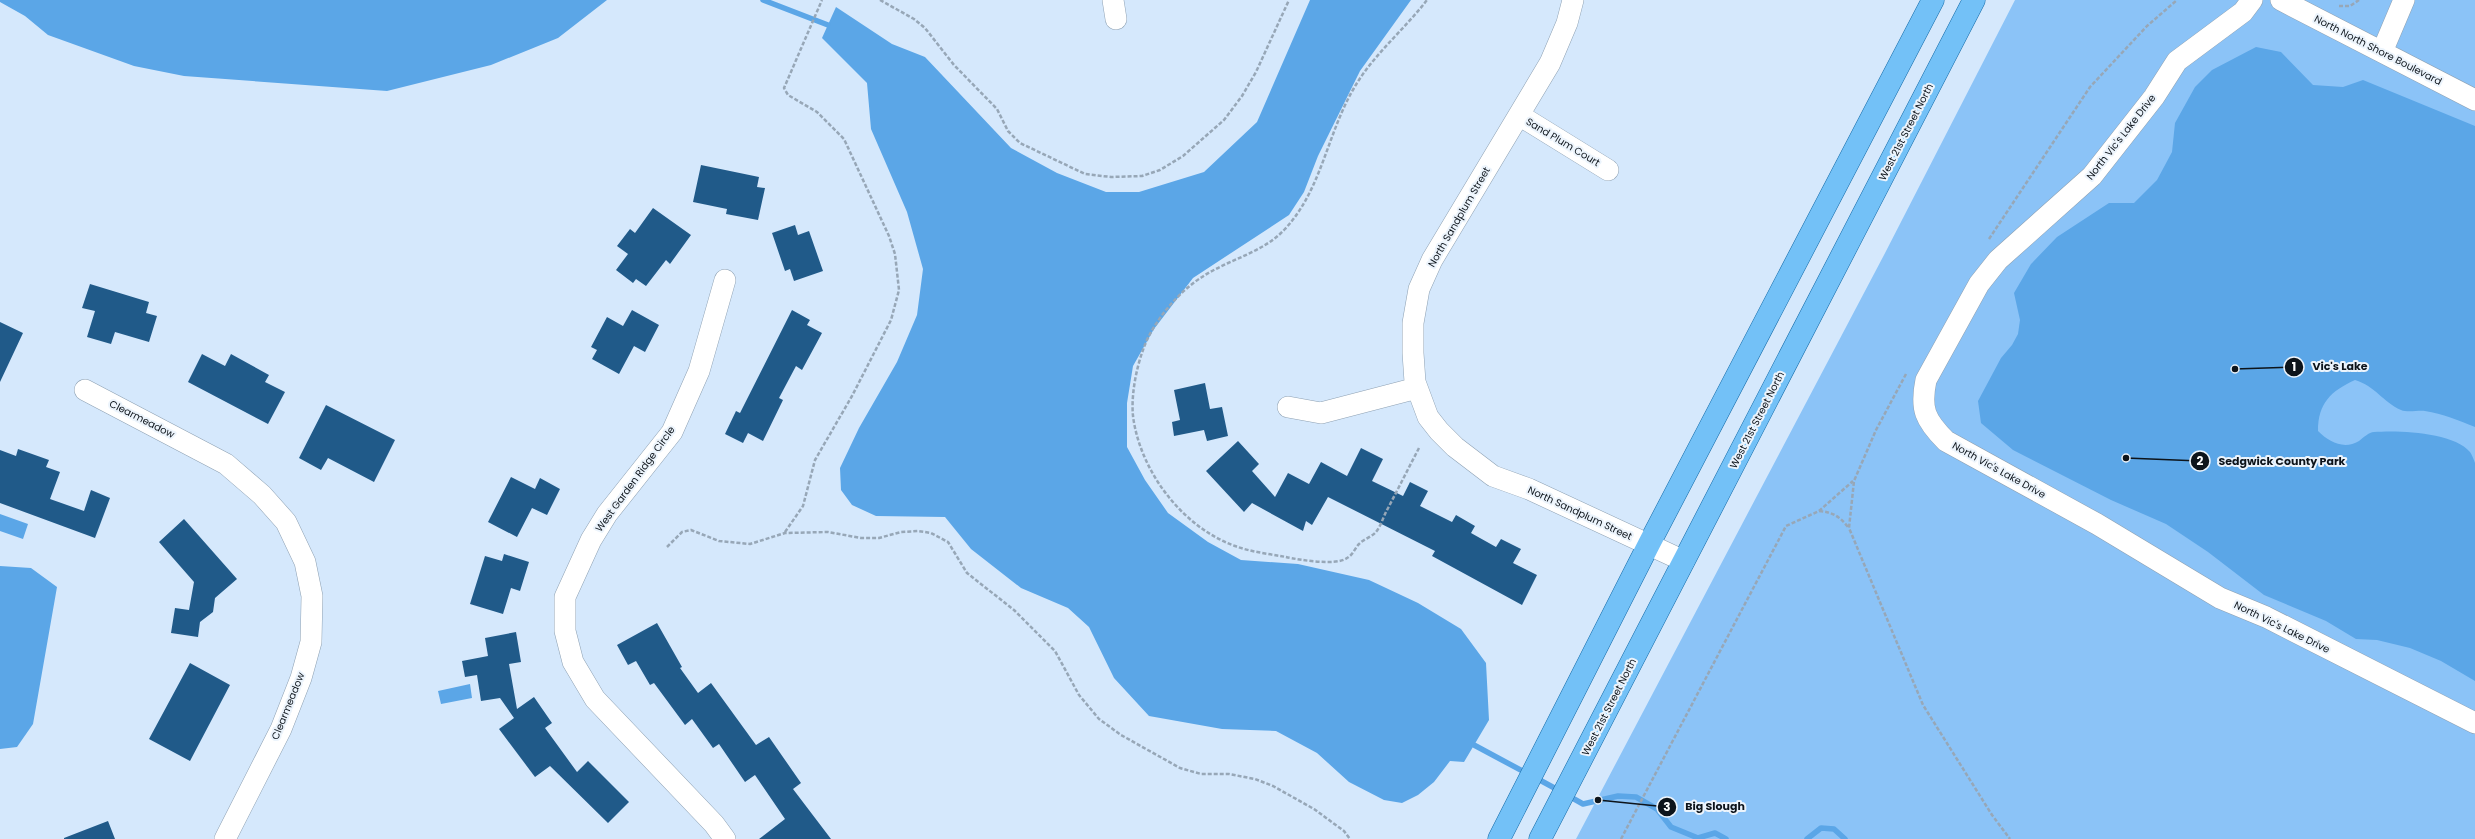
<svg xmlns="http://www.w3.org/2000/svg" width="2475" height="839" viewBox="0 0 2475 839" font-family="Poppins,sans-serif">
<rect width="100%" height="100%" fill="#d5e8fc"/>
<path fill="#8bc3f7" d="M2015 0H2475V839H1576L1884 255Z"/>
<path fill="#5ba6e7" d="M0 0H607L558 38 491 65 387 91 184 76 134 66 48 35 25 16 0 2Z
M1310 0H1411L1360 71 1318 156 1304 192 1289 215 1193 278 1154 329 1133 366 1127 403V447L1145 480 1168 513 1208 542 1241 560 1298 564 1369 580 1418 603 1461 629 1486 663 1489 720 1464 762 1450 761 1434 782 1418 795 1402 803 1384 800 1349 782 1317 753 1276 731 1222 729 1149 716 1114 678 1089 627 1068 608 1021 588 971 549 945 517 876 516 852 505 841 490 840 468 859 428 897 362 917 315 923 269 907 212 871 129 867 83 822 38 836 7 892 44 925 57 1011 148 1057 173 1106 192H1139L1204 172 1257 122Z
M2256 47 2281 52 2313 85 2343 87 2363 80 2475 126V427C2458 420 2443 414 2425 411 2418 410 2408 413 2401 410 2383 402 2375 386 2355 380 2331 391 2318 403 2318 431 2329 442 2344 450 2359 441 2363 438 2369 432 2374 432 2398 430 2454 432 2470 452 2472 455 2474 460 2475 463V681L2441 661 2410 648 2377 640 2356 639 2326 621 2264 595 2208 552 2166 524 2111 500 2013 450 1981 423 1978 401 2001 358 2012 345 2018 334 2020 320 2014 293 2031 264 2057 237 2109 203H2134L2157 180 2172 152 2175 123 2195 87 2212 70Z
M0 514 28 524 23 539 0 531Z
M0 566 31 568 57 587 33 724 17 747 0 749Z
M470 684 472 698 441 704 438 691Z"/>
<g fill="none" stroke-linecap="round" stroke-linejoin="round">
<path stroke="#5ba6e7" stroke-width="5.5" d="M763 0 828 25
M1474 745 1528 774
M1536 778 1560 791
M1567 795 1583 804 1618 796 1636 797 1657 809 1671 827 1698 838 1715 833 1726 839
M1807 839 1821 828 1834 829 1845 839"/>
</g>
<path fill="#205a89" d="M701 165 759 177 757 187 765 188 758 220 726 214 727 209 693 202Z
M653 208 691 235 670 264 666 260 646 286 636 279 633 283 616 270 628 254 617 246 630 229 635 233Z
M795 225 798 235 809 231 823 271 794 281 790 269 785 271 772 233Z
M90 284 149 302 146 313 157 316 149 342 115 332 111 344 87 337 95 311 82 308Z
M632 310 659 325 645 352 634 346 619 374 592 359 597 350 591 347 607 317 623 326Z
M792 310 810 320 807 325 822 333 802 370 796 366 779 398 783 400 763 441 748 433 743 443 725 434 736 411 740 413Z
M0 322 23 333 0 382Z
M202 354 225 366 231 354 269 375 265 382 285 392 268 424 188 382Z
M1205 383 1210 409 1222 407 1228 436 1207 441 1204 430 1174 436 1172 422 1180 420 1174 390Z
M326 405 395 440 374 482 328 458 321 470 299 458Z
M1238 441 1259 464 1252 471 1275 497 1288 473 1309 484 1321 462 1347 476 1361 448 1383 459 1372 481 1403 496 1410 482 1428 491 1420 506 1452 522 1456 515 1475 526 1471 533 1496 547 1501 539 1521 549 1513 563 1537 575 1522 605 1432 556 1435 551 1328 497 1312 525 1306 521 1303 531 1252 503 1244 512 1206 471Z
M18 449 49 460 46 467 60 472 50 499 84 511 91 490 110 498 95 538 0 503V450L16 456Z
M511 477 535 489 540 478 560 489 547 515 532 508 517 537 488 522Z
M184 519 237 579 215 598 213 612 200 622 198 637 171 633 175 608 189 610 194 582 159 542Z
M504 554 529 562 520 591 511 588 503 614 470 604 485 556 502 561Z
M657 623 682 667 680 668 698 693 711 683 756 745 769 737 801 783 793 789 831 839H759L785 819 755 775 745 782 719 744 713 748 692 719 685 725 654 683 650 685 636 661 628 665 617 645Z
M516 632 521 662 509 664 517 709 534 697 552 723 545 728 577 772 588 761 629 802 608 823 550 766 535 777 499 729 514 718 500 698 481 701 477 675 465 677 462 661 488 656 485 638Z
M190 663 230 685 190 761 149 739Z
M108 821 115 839H64V838Z"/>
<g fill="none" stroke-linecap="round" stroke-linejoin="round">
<g stroke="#8ea1b3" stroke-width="22">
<path id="minor" d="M1113 0 1116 19
M1573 0 1567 23 1550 63 1432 260 1419 289 1413 323V353L1415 382 1428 417 1439 431 1455 447 1493 476 1529 489 1684 561
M2252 0 2243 12 2177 61 2154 97 2092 176 1998 260 1979 284 1926 380C1920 409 1925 420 1946 441L2097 524 2220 598 2266 617 2475 723
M2281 0 2475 100
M2382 52 2404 0
M1519 115 1608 170
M85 390 226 464 262 495 286 522 305 562 312 596 311 642 301 678 281 729 225 839
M1288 407 1321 413 1417 388
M725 839 714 824 595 699 573 662 565 631V597L591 540 607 514 672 432 699 371 725 280"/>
</g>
<g stroke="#136aa7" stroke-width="23">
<path id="major" d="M1499 839 1649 544 1933 0
M1540 839 1974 0"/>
</g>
<path stroke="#97a7b7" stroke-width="2.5" stroke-dasharray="4 2" stroke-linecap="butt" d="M880 0 914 19 925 28 954 65 997 109 1008 131 1020 143 1085 174 1111 177 1142 176 1160 170 1183 156 1224 120 1242 96 1256 72 1289 0
M2339 6H2350L2359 0
M1989 239 2090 87 2147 26 2177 0
M1906 374 1876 430 1854 481 1849 528 1923 705 1992 815 2010 839
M1419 448C1408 469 1397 491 1386 512 1383 518 1380 528 1375 533 1371 537 1364 539 1359 544 1355 548 1353 555 1347 558 1337 566 1299 560 1286 557 1270 554 1251 552 1235 546 1182 527 1140 471 1133 416 1131 396 1136 369 1143 350 1152 323 1178 292 1202 277 1229 259 1263 253 1285 229 1322 189 1327 134 1354 88 1373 55 1404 30 1427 0
M1819 511C1833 512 1840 517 1848 527
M785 532 803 506 815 460 852 396 891 320 899 290 895 254 889 236 844 139 817 112 788 95 784 88 822 0
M667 547 682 532 691 530 719 541 750 544 785 533 828 532 861 538H879L901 532 918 531 931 533 948 542 967 573 1014 610 1055 651 1079 695 1099 719 1121 735 1180 768 1201 774H1229L1255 779 1273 786 1314 809 1344 831 1350 839
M1621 839 1786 526 1819 511 1853 481"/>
<use href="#minor" stroke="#fff" stroke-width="21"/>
<use href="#major" stroke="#73c1f7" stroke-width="22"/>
</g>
<g text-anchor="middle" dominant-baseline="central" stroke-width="4" stroke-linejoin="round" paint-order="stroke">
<g font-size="10" fill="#0d141b" stroke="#ecf4fc">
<text transform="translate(2378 50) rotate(27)">North North Shore Boulevard</text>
<text transform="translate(1906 132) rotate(-63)">West 21st Street North</text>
<text transform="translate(2121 137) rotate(-52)">North Vic's Lake Drive</text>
<text transform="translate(1563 142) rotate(31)">Sand Plum Court</text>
<text transform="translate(1459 217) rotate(-60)">North Sandplum Street</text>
<text transform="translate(142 419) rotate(27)">Clearmeadow</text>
<text transform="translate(1757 420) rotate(-63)">West 21st Street North</text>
<text transform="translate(1999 470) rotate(29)">North Vic's Lake Drive</text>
<text transform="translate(635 479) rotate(-54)">West Garden Ridge Circle</text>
<text transform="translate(1580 513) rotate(25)">North Sandplum Street</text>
<text transform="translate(2282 627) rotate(26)">North Vic's Lake Drive</text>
<text transform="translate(288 706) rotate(-68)">Clearmeadow</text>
<text transform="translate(1609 707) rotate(-63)">West 21st Street North</text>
</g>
</g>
<path fill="none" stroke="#0d141b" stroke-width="1.5" d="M2235 369L2294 367M2126 458L2200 461M1598 800L1667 807"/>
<g fill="#0d141b" stroke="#ecf4fc" stroke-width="1.5">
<circle cx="2235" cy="369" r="4"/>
<circle cx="2126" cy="458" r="4"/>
<circle cx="1598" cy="800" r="4"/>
<circle cx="2294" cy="367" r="10"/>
<circle cx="2200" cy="461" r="10"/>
<circle cx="1667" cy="807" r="10"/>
</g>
<g font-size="12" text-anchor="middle" font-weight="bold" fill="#fff">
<text x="2294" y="371">1</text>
<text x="2200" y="465">2</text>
<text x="1667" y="811">3</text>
</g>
<g font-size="11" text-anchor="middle" font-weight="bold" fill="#0d141b" stroke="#ecf4fc" stroke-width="4" stroke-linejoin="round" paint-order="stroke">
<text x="2340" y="370">Vic's Lake</text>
<text x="2282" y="465">Sedgwick County Park</text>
<text x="1715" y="810">Big Slough</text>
</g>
</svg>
